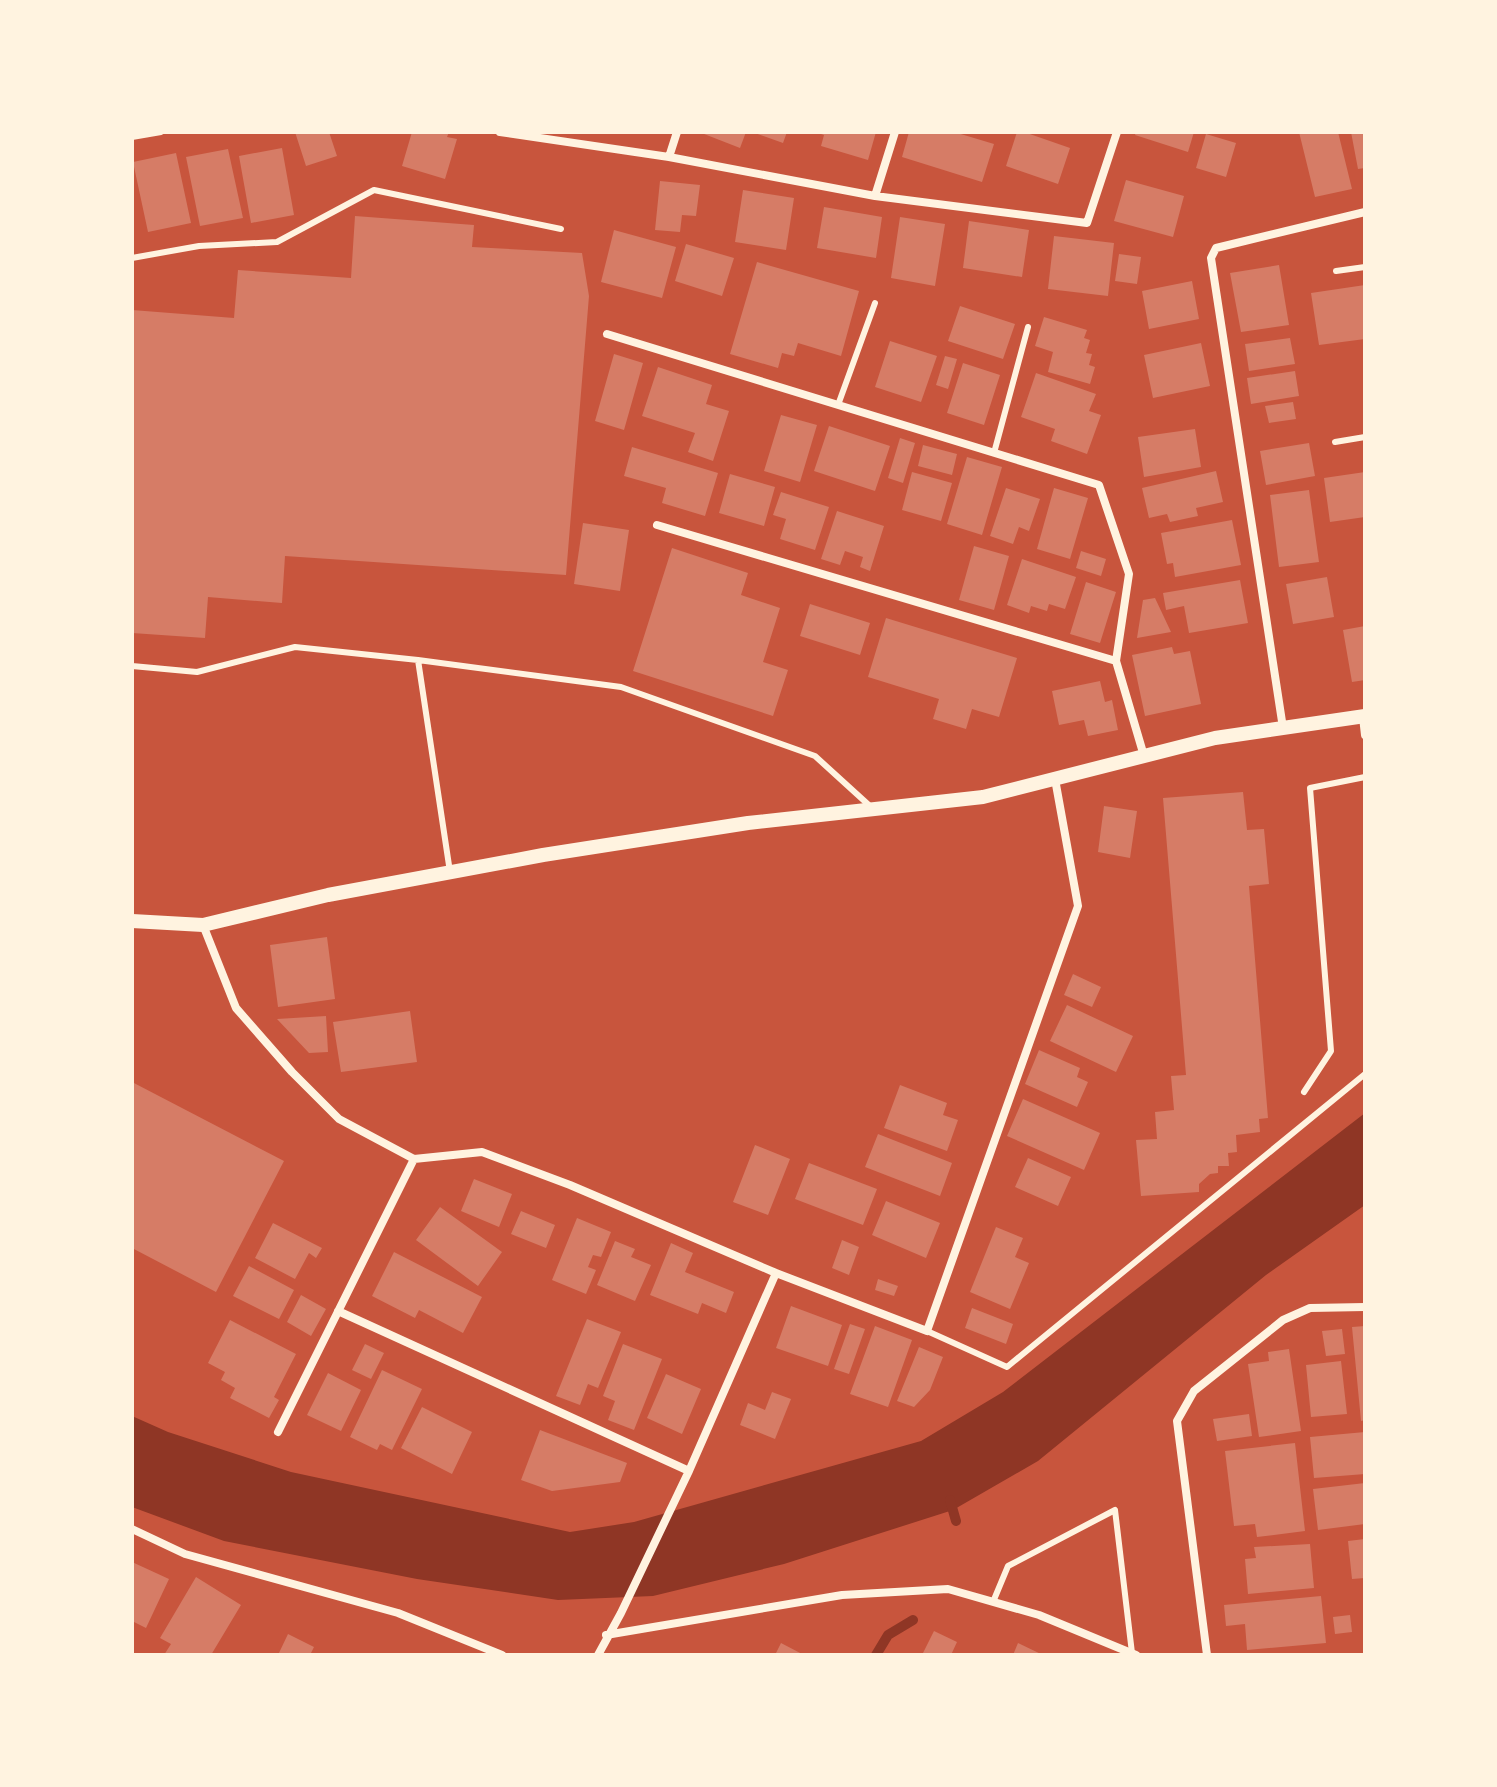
<svg xmlns="http://www.w3.org/2000/svg" width="1497" height="1787" viewBox="0 0 1497 1787" font-family="Lora,serif">
<rect width="100%" height="100%" fill="#c8553d"/>
<path fill="#8f3625" d="M1365 1113V1205L1266 1275 1038 1461 953 1510 784 1564 653 1596 558 1600 417 1579 224 1541 132 1507V1416L168 1432 291 1472 570 1532 634 1522 921 1441 1003 1392Z"/>
<g fill="none" stroke-linecap="round" stroke-linejoin="round">
<path stroke="#8f3625" stroke-width="10" d="M950 1500 956 1521
M876 1655 888 1635 913 1620"/>
</g>
<path fill="#d67c66" d="M295 132H329L337 156 306 166Z
M412 132H449L447 137 457 139 445 179 402 166Z
M699 132H746L740 148Z
M752 132H787L783 143Z
M815 132H876L868 160 821 146 824 135Z
M909 132H954L994 144 982 182 902 157Z
M1017 132H1024L1070 148 1058 184 1006 166Z
M1136 132H1194L1188 152 1135 135Z
M1299 132H1338L1352 189 1315 197Z
M1351 132H1365V168L1358 169Z
M1206 134 1236 143 1226 177 1196 168Z
M282 148 294 215 251 223 239 156Z
M228 149 243 218 200 226 186 157Z
M176 153 191 223 148 232 133 162Z
M1126 180 1184 196 1173 237 1114 221Z
M660 181 700 185 696 216 682 215 680 232 655 230Z
M743 190 794 198 786 250 735 242Z
M824 207 882 217 876 258 817 248Z
M355 216 474 225 472 247 582 253 589 296 566 575 285 556 282 603 208 597 205 638 132 633V310L234 318 238 270 351 278Z
M900 217 945 224 935 286 891 278Z
M969 221 1029 230 1022 277 963 268Z
M614 230 676 247 662 298 601 282Z
M1054 236 1114 243 1108 296 1048 289Z
M686 244 734 258 722 296 675 281Z
M1119 254 1141 257 1137 284 1115 281Z
M757 262 859 291 841 356 798 343 794 356 782 353 778 368 730 354Z
M1279 265 1289 325 1241 332 1230 273Z
M1192 281 1199 319 1149 329 1142 291Z
M1365 285V339L1319 345 1311 293Z
M960 306 1015 324 1003 359 948 341Z
M1044 317 1087 330 1084 338 1090 340 1086 353 1092 354 1089 365 1095 367 1090 384 1048 372 1053 352 1035 346Z
M1290 338 1295 364 1249 371 1245 344Z
M890 341 937 356 921 402 875 387Z
M1201 343 1210 386 1153 398 1144 355Z
M614 354 643 363 624 430 595 421Z
M945 356 957 359 948 389 936 385Z
M963 363 1000 375 984 425 947 413Z
M658 367 712 385 706 404 729 411 713 461 688 452 695 433 642 416Z
M1295 371 1299 396 1251 404 1247 378Z
M1036 373 1096 394 1089 411 1101 415 1087 454 1051 441 1055 429 1021 417Z
M1293 402 1296 419 1269 423 1265 406Z
M781 415 817 425 800 482 764 471Z
M829 426 890 446 875 491 814 471Z
M1195 429 1201 467 1144 477 1138 437Z
M900 438 915 443 903 483 888 478Z
M1309 443 1315 476 1266 485 1260 451Z
M923 445 957 454 952 475 918 466Z
M632 447 718 473 705 516 662 503 666 488 624 476Z
M967 457 1002 467 982 535 947 524Z
M1216 471 1223 502 1196 508 1198 516 1170 522 1167 514 1149 518 1142 488Z
M912 472 952 483 941 521 902 510Z
M1365 472V517L1330 522 1324 478Z
M730 474 775 487 764 526 719 513Z
M1006 488 1040 499 1029 531 1019 527 1013 544 990 536Z
M1054 488 1088 498 1070 559 1037 549Z
M1309 490 1319 562 1279 567 1270 495Z
M781 492 829 507 815 550 780 539 786 519 773 515Z
M837 511 884 526 870 571 860 567 863 557 845 551 840 565 821 559Z
M1232 520 1241 565 1175 577 1173 563 1167 564 1161 533Z
M583 523 629 530 620 591 574 584Z
M974 546 1009 556 994 610 959 600Z
M672 548 748 573 741 595 780 608 763 662 788 670 773 716 633 671Z
M1081 551 1106 559 1101 576 1076 568Z
M1022 559 1076 577 1065 609 1049 604 1047 611 1031 606 1029 613 1007 605Z
M1327 577 1334 617 1293 624 1286 584Z
M1240 580 1248 623 1189 633 1184 606 1166 610 1163 593Z
M1086 582 1116 592 1100 643 1070 634Z
M1155 598 1171 632 1137 638 1143 600Z
M810 604 870 623 860 655 800 636Z
M886 618 1017 658 999 717 972 709 966 729 933 719 939 699 868 677Z
M1365 626V680L1352 682 1343 630Z
M1172 647 1174 654 1190 651 1201 704 1145 716 1132 655Z
M1100 681 1105 702 1112 700 1118 730 1088 736 1084 720 1059 725 1052 691Z
M1243 792 1247 830 1264 829 1269 884 1249 886 1268 1118 1259 1119 1260 1132 1236 1135 1237 1152 1228 1153 1229 1166H1218V1173L1210 1174 1199 1184V1192L1141 1196 1136 1140 1157 1139 1155 1112 1174 1110 1171 1076 1186 1075 1163 798Z
M1104 806 1137 811 1130 858 1098 852Z
M327 937 335 999 278 1007 270 945Z
M1073 974 1101 987 1092 1007 1064 995Z
M1067 1005 1133 1036 1116 1072 1050 1041Z
M410 1011 417 1062 341 1072 333 1022Z
M326 1016 328 1052 309 1053 277 1019Z
M1039 1050 1080 1068 1077 1077 1088 1082 1077 1107 1025 1084Z
M132 1082 284 1161 216 1292 132 1248Z
M900 1085 947 1103 943 1115 958 1120 947 1151 884 1128Z
M1023 1099 1100 1133 1084 1170 1007 1136Z
M878 1134 952 1163 940 1196 865 1167Z
M755 1145 790 1159 768 1215 733 1202Z
M1028 1158 1071 1177 1058 1206 1015 1187Z
M809 1163 877 1189 863 1225 795 1199Z
M474 1179 512 1194 499 1227 461 1211Z
M886 1201 940 1223 926 1258 872 1235Z
M440 1207 502 1252 478 1286 416 1240Z
M521 1211 555 1225 546 1248 511 1234Z
M577 1218 611 1232 601 1257 593 1255 588 1267 596 1270 586 1294 552 1280Z
M273 1223 322 1248 316 1258 309 1253 295 1279 255 1258Z
M996 1227 1023 1238 1015 1257 1029 1263 1010 1309 970 1292Z
M842 1240 859 1247 849 1275 832 1268Z
M615 1241 635 1249 631 1257 651 1265 635 1301 597 1285Z
M671 1243 693 1253 685 1272 734 1292 726 1313 702 1303 698 1314 650 1295Z
M394 1252 482 1297 463 1333 419 1310 415 1318 372 1296Z
M249 1266 294 1290 279 1319 233 1296Z
M878 1279 898 1286 894 1296 875 1290Z
M301 1295 326 1309 311 1336 287 1322Z
M791 1306 842 1325 828 1366 776 1348Z
M972 1308 1013 1324 1006 1344 965 1328Z
M587 1319 621 1332 598 1388 588 1384 580 1405 556 1396Z
M230 1320 296 1354 274 1397 279 1400 269 1418 230 1398 235 1388 221 1380 225 1372 208 1363Z
M850 1324 865 1329 849 1374 834 1369Z
M875 1326 912 1340 888 1407 850 1394Z
M1365 1326V1420L1361 1421 1352 1327Z
M1342 1329 1345 1354 1326 1356 1322 1331Z
M365 1344 384 1353 371 1379 352 1370Z
M623 1344 662 1359 634 1430 608 1420 615 1401 603 1396Z
M919 1347 943 1357 930 1390 914 1407 897 1401Z
M1289 1349 1301 1431 1259 1437 1248 1364 1269 1361 1268 1352Z
M1341 1361 1347 1414 1311 1417 1306 1365Z
M382 1370 422 1389 392 1450 380 1444 377 1450 350 1437Z
M328 1373 361 1390 341 1431 307 1415Z
M666 1374 701 1389 682 1434 647 1418Z
M772 1392 791 1399 775 1439 740 1425 748 1403 765 1410Z
M422 1407 472 1432 452 1474 401 1448Z
M1249 1414 1252 1436 1217 1441 1213 1419Z
M540 1430 627 1463 620 1482 552 1491 521 1480Z
M1365 1432V1474L1314 1478 1310 1437Z
M1295 1443 1305 1531 1257 1537 1255 1524 1234 1526 1225 1451Z
M1365 1483V1524L1318 1530 1313 1489Z
M1365 1539V1578L1352 1579 1348 1541Z
M1310 1544 1314 1588 1248 1594 1245 1559 1256 1558 1254 1547Z
M132 1562 169 1579 146 1628 132 1621Z
M196 1577 241 1605 211 1655H164L171 1644 160 1638Z
M1321 1596 1326 1643 1247 1650 1245 1624 1226 1626 1224 1605Z
M1350 1615 1352 1632 1335 1634 1333 1617Z
M934 1631 957 1642 951 1655H922Z
M288 1634 314 1647 310 1655H278Z
M781 1643 804 1655H775Z
M1018 1643 1043 1655H1013Z"/>
<g fill="none" stroke-linecap="round" stroke-linejoin="round">
<path stroke="#fff3e0" stroke-width="6" d="M132 137 161 132
M132 258 199 246 277 242 374 190 561 229
M1336 271 1365 267
M838 405 875 303
M1335 442 1365 437
M994 453 1028 327
M418 660 450 872
M132 666 197 672 295 647 418 660 621 687 815 756 871 807
M1304 1092 1331 1051 1310 788 1365 777
M927 1331 1007 1367 1365 1074
M993 1602 1008 1566 1115 1510 1132 1653"/>
<path stroke="#fff3e0" stroke-width="8" d="M500 132 669 157 677 132
M895 132 875 196 1087 223 1117 132
M669 157 875 196
M607 334 1099 485 1129 574 1116 661
M657 525 1116 661 1144 756
M1363 717 1365 735
M1283 728 1211 258 1216 248 1365 212
M203 925 236 1008 292 1072 339 1119 414 1159 482 1152 570 1185 776 1273 689 1471 621 1613 598 1655
M776 1273 927 1331 1078 906 1055 779
M338 1311 689 1471
M278 1432 414 1159
M132 1529 185 1554 398 1613 502 1655
M606 1635 842 1595 948 1589 1039 1615 1136 1655
M1207 1655 1177 1421 1194 1391 1283 1320 1310 1308 1365 1307"/>
<path stroke="#fff3e0" stroke-width="14" d="M132 921 203 925 328 895 543 855 748 823 983 797 1215 738 1365 716"/>
</g>
<rect width="1497" height="1787" fill="none" stroke="#fff3e0" stroke-width="268"/>
</svg>
